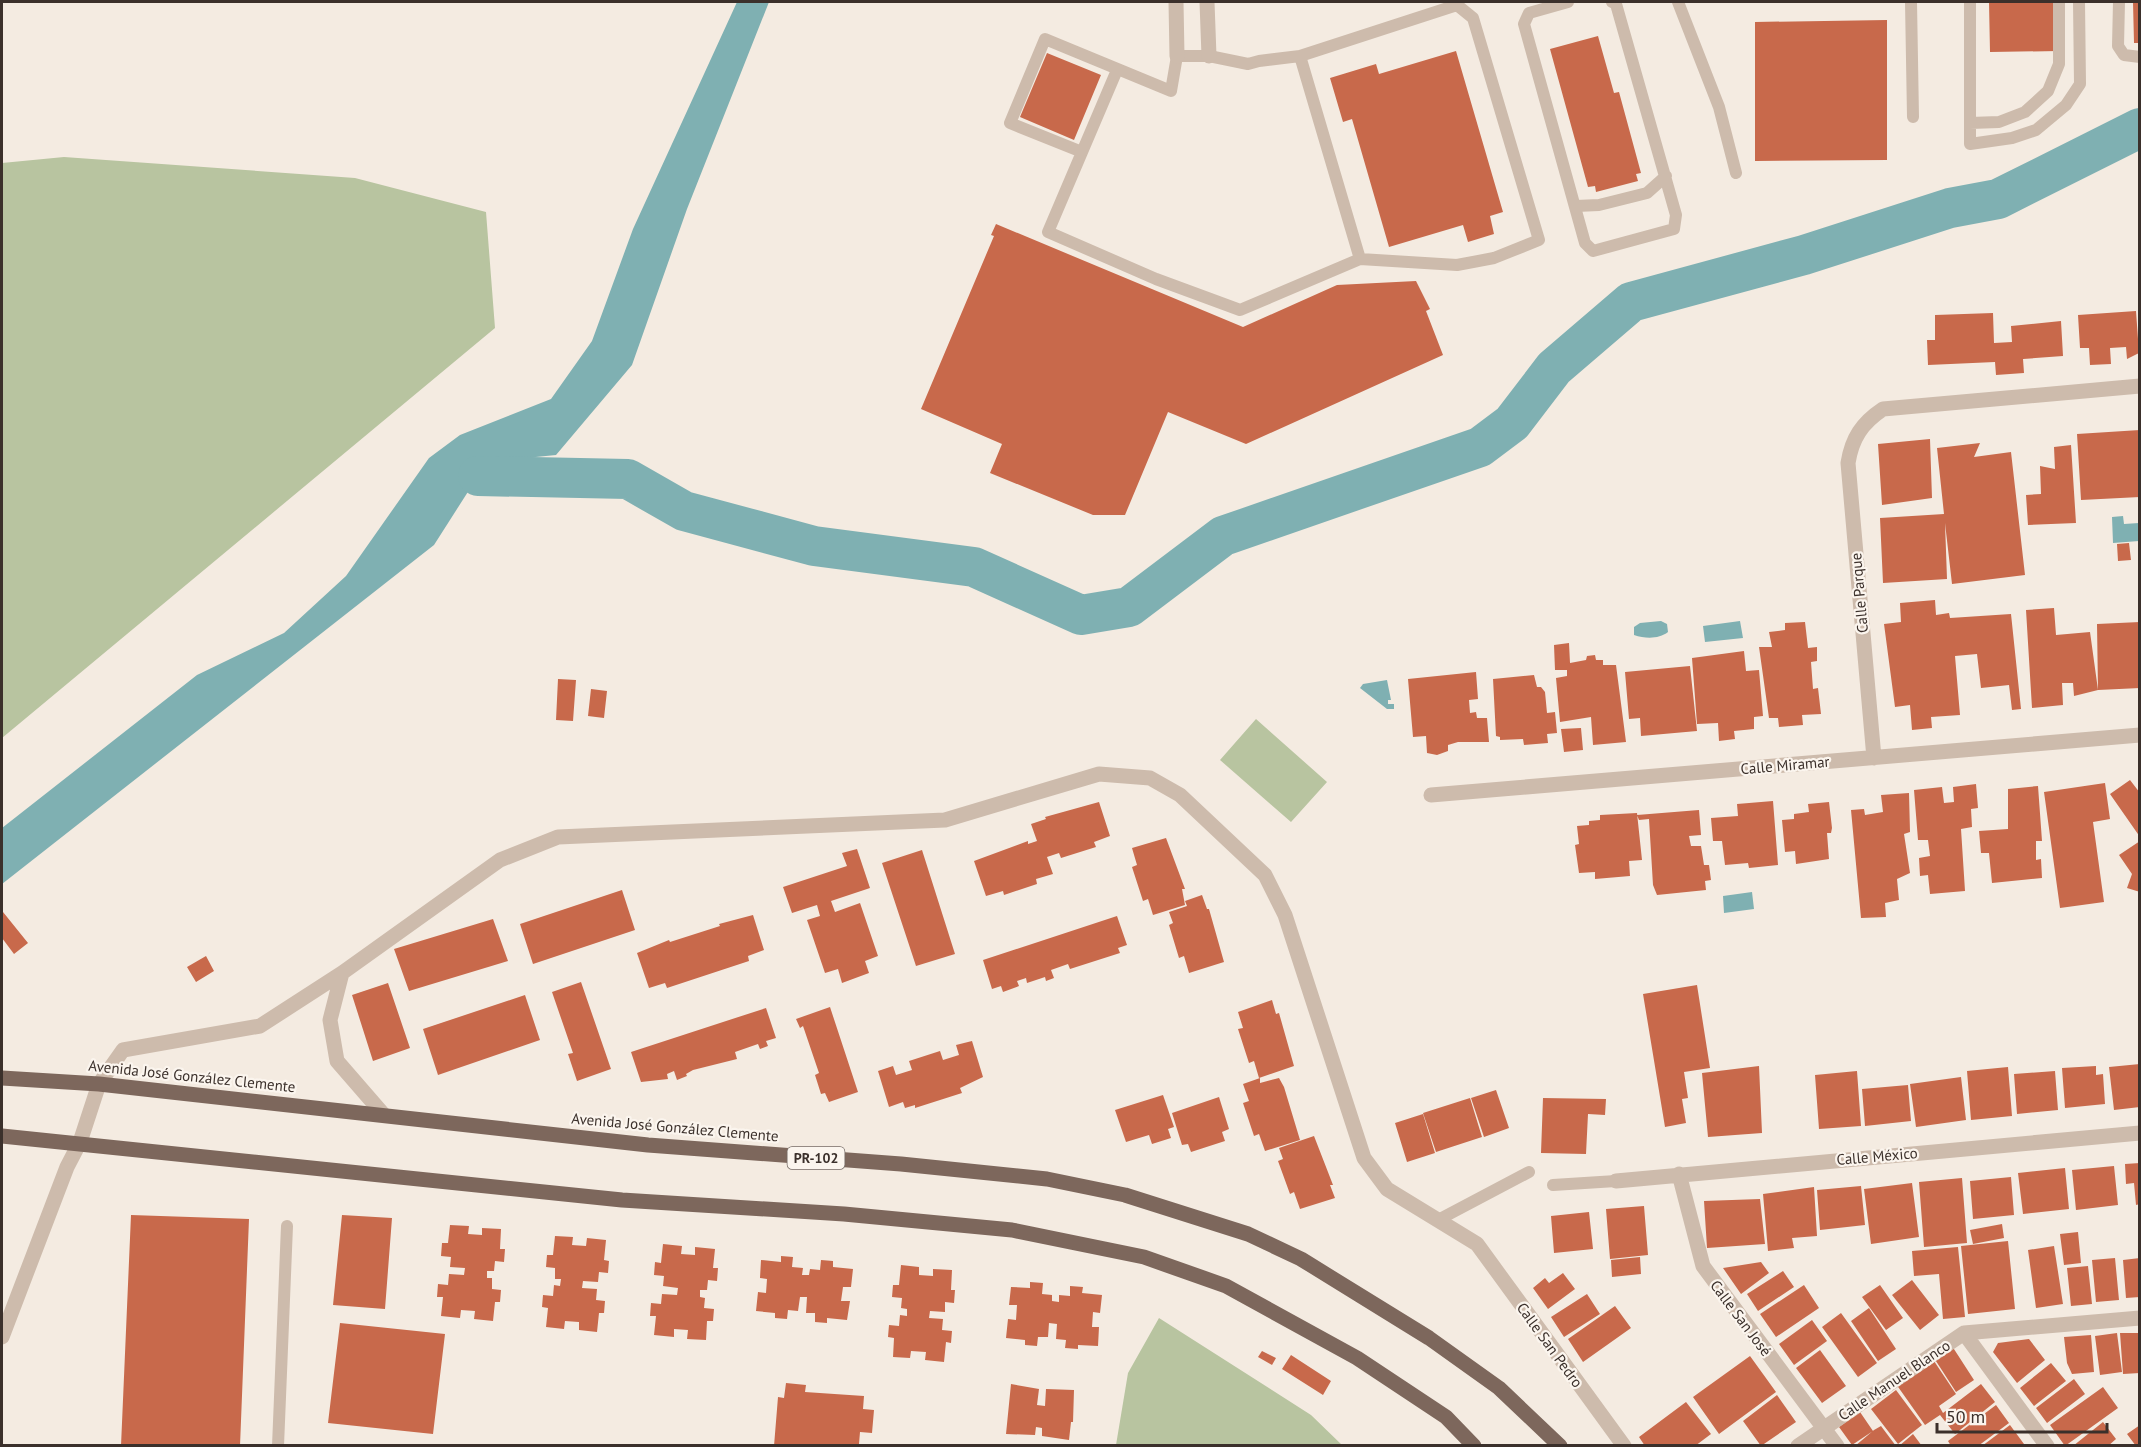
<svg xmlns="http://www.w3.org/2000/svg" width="2141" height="1447" viewBox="0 0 2141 1447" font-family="'PT Sans',sans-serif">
<rect width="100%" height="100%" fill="#f4ebe1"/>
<path fill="#b8c4a0" d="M64 157 355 178 486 212 495 328 2 738V163Z
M1256 719 1327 782 1291 822 1220 760Z
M1159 1318 1311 1415 1342 1445H1116L1128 1373Z"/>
<path fill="#7fb0b2" d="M737 2H769L687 209 632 365 556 455 487 462 434 545 2 884V828L197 675 284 633 346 576 429 458 460 435 551 399 592 341 633 229Z
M2123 516 2124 524 2139 523V541L2113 543 2112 517Z
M1661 621 1667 624 1668 632C1659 639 1646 639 1634 635V627L1640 623Z
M1740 621 1743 638 1705 642 1703 626Z
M1387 680 1391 700H1388V704H1394V709H1387L1360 688 1363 684Z
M1752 892 1754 909 1724 913 1723 896Z"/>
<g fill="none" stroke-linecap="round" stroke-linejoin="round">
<path stroke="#7fb0b2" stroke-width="40" d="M478 476 628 479 684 511 814 546 974 567 1081 615 1129 607 1223 536 1480 447 1512 423 1554 368 1631 302 1804 255 1950 208 1998 199 2140 128"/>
</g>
<path fill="#c8694b" d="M1989 2H2057L2058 51 1990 52Z
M2133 2H2140V43H2134Z
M1887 20V160L1755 161V22Z
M1598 36 1614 93 1619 92 1641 173 1636 174 1638 181 1596 192 1595 186 1588 187 1550 49Z
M1456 51 1503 212 1490 216 1494 234 1468 242 1463 225 1389 247 1352 119 1343 122 1330 78 1376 64 1379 74Z
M1047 53 1101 75 1074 140 1020 117Z
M996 224 1243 327 1337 285 1416 281 1430 309 1426 311 1443 355 1246 444 1168 412 1125 515H1093L990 473 1002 444 921 409 994 236 991 235Z
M2136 311 2139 353 2127 359 2126 347 2110 348 2111 364 2090 365 2089 348H2080L2078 315Z
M1993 313 1994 343 2012 342 2011 326 2061 321 2063 356 2023 359 2024 373 1996 375 1995 362 1928 365 1927 340H1935V315Z
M2140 430V497L2081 500 2077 434Z
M1930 439 1932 498 1882 505 1878 444Z
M1980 443 1974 457 2011 452 2025 575 1952 584 1945 523 1947 579 1883 583 1880 518 1944 514 1937 448Z
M2071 445 2076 523 2028 525 2026 495 2041 494 2040 466 2055 469 2054 447Z
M2129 543 2131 560 2118 561 2117 544Z
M1935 600 1936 615 1949 613 1950 618 2011 614 2021 709 2012 710 2009 685 1981 688 1977 654 1955 656 1960 715 1931 717 1932 728 1912 730 1910 705 1895 707 1884 624 1901 622 1900 603Z
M2054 608 2056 635 2090 632 2098 690 2097 624 2140 622V688L2098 690 2074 696 2073 683H2062L2063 705 2032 708 2026 610Z
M1805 622 1808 648 1817 647V661L1811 662 1813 689 1818 688 1821 714 1802 715 1803 725 1779 727 1778 718H1769L1759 647H1772L1769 632 1785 630V623Z
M1569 643 1570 663 1586 660 1587 656 1595 655 1596 660H1603V665H1616L1626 742 1593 745 1591 717 1560 722 1556 678 1567 676V670H1555L1554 645Z
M1744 651 1746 671 1759 670 1763 716 1754 717V729L1734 731 1735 739 1719 741 1718 723 1697 724 1692 658Z
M1690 666 1697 731 1641 736 1640 718 1629 719 1625 672Z
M1476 672 1478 699 1469 700 1470 713 1476 712 1477 718H1487L1489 742H1458L1448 745V751L1437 755 1427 753 1426 736 1413 737 1408 679Z
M1534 675 1537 687H1541L1545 692 1547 713 1555 712 1557 733 1547 734 1548 743 1524 745 1523 739 1500 740V737L1496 736 1493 679Z
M558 679 576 680 573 721 556 720Z
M591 689 607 691 604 718 588 716Z
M1581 728 1583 750 1564 752 1561 729Z
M2130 780 2140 793V837L2110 794Z
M2105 783 2110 819 2093 822 2104 902 2060 908 2044 792Z
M1976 784 1978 808 1971 809 1972 827 1961 829 1965 891 1930 894 1928 875 1920 876 1919 858 1930 856 1928 840H1918L1914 790 1942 787 1944 803 1954 802 1953 787Z
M2038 786 2042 841H2036V860L2041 859 2042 878 1992 883 1989 853H1981L1979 831 2008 829V789Z
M1909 793 1910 832 1904 834 1910 873 1897 879 1899 900 1885 903 1886 917 1861 918 1851 810 1864 809 1865 815 1883 812 1881 795Z
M1773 801 1778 865 1749 868 1748 863 1725 865 1722 841H1713L1711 818 1738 816 1737 804Z
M1099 802 1110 836 1094 842 1096 847 1061 858 1059 853 1047 857 1053 874 1036 879 1037 884 1004 895 1003 891 986 896 974 861 1028 841V844L1037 841 1031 824 1046 819 1045 817Z
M1829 802 1832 828 1831 833H1827L1829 859 1796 864 1795 851 1785 852 1782 820 1794 819V814L1809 812 1808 804Z
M1699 810 1701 835 1689 836 1691 846H1701L1704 865H1709L1711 880 1705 881 1706 890 1657 895 1653 885 1649 819 1639 820 1637 815Z
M1637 813 1642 860 1629 861 1630 876 1595 879V872L1579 873 1575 845 1579 844 1577 826 1589 825V821L1600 820V815Z
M1166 838 1185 889H1182L1185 905 1153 915 1148 899 1143 901 1132 867 1137 865 1132 848Z
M2140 841V892L2127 888 2132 874 2119 855Z
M857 849 870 888 831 901 835 912 860 903 878 956 865 961 869 973 842 983 838 969 825 973 807 920 820 916 817 905 792 913 783 887 847 866 842 853Z
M922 850 955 954 916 966 882 863Z
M622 890 635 930 533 964 520 924Z
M1202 895 1207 909H1209L1224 962 1189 973 1184 956 1179 958 1169 925 1173 923 1169 912 1187 906 1185 901Z
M3 912 28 943 14 954 2 938Z
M753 915 764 950 748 956 749 961 667 988 665 983 649 988 637 953 669 940 670 942 720 926 719 924Z
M1117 916 1127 945 1118 948 1120 953 1070 969 1068 964 1051 970 1054 978 1046 981 1045 977 1027 983 1026 978 1017 981 1019 986 1003 992 1001 986 992 989 983 960Z
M493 919 508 961 409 991 394 949Z
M206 956 214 971 196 982 187 967Z
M581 982 611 1069 577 1081 568 1054 573 1053 552 992Z
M388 983 410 1048 373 1061 352 995Z
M1697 985 1710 1068 1684 1072 1688 1098 1682 1099 1686 1123 1665 1127 1643 994Z
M525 995 540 1040 438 1075 423 1029Z
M1272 1000 1276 1014 1279 1013 1294 1066 1259 1078 1254 1061 1249 1063 1238 1029 1243 1028 1238 1012Z
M830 1007 858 1092 829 1102 825 1093 821 1094 815 1075 819 1073 803 1026 800 1028 796 1019Z
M766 1008 776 1038 766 1041 768 1046 760 1049 758 1044 735 1052 737 1059 693 1070 686 1074 687 1076 677 1080 674 1071 667 1074 668 1079 641 1082 631 1052Z
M972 1041 983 1077 960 1088 962 1093 915 1108V1105L905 1108 903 1102 889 1107 878 1071 893 1066 896 1075 912 1070 909 1061 940 1051 943 1060 959 1055 956 1045Z
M2140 1064V1107L2114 1110 2109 1067Z
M1759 1066 1762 1133 1708 1137 1702 1073Z
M2096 1066V1075L2103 1074 2105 1104 2065 1108 2062 1068Z
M2008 1067 2012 1116 1971 1120 1967 1071Z
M1857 1071 1861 1126 1819 1129 1815 1075Z
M2055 1071 2058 1110 2017 1114 2014 1074Z
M1961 1077 1966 1120 1916 1127 1910 1084Z
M1260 1078V1083L1279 1078 1284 1087 1300 1140 1265 1151 1259 1134 1254 1136 1243 1103 1249 1101 1243 1084Z
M1908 1085 1911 1121 1865 1126 1862 1089Z
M1496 1090 1509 1128 1484 1137 1471 1098Z
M1163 1095 1174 1127 1168 1129 1171 1138 1152 1144 1149 1135 1126 1142 1115 1110Z
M1219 1097 1229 1129 1222 1132 1225 1141 1191 1152 1188 1144 1182 1145 1172 1113Z
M1470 1098 1482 1137 1436 1152 1423 1113Z
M1543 1098 1606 1099 1605 1115 1588 1114 1586 1154 1541 1153Z
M1423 1114 1435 1153 1407 1162 1395 1123Z
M1314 1136 1333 1185H1330L1335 1198 1300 1209 1294 1192 1290 1194 1278 1161 1283 1159 1279 1148Z
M2140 1163V1204L2136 1205 2134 1183 2126 1184 2125 1164Z
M2114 1166 2118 1205 2076 1210 2072 1170Z
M2065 1168 2069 1209 2023 1214 2018 1173Z
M2011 1177 2014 1215 1973 1219 1970 1181Z
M1962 1178 1967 1243 1924 1247 1919 1182Z
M1912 1183 1919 1237 1871 1244 1864 1189Z
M1861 1186 1865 1225 1820 1230 1817 1190Z
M1814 1187 1817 1236 1792 1238 1794 1248 1768 1251 1763 1194Z
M1760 1199 1765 1244 1707 1248 1704 1201Z
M1644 1206 1648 1255 1610 1259 1606 1209Z
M1589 1212 1593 1249 1554 1253 1551 1216Z
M131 1215 249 1219 240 1446H121Z
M342 1215 392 1218 385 1309 333 1305Z
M2002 1224 2004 1238 1973 1244 1970 1230Z
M450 1225 469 1226 468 1234 482 1235V1228L501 1229 500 1249H505L504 1262 495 1261 494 1271H487V1278H492V1289L501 1290 500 1302H495L493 1321 474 1319 475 1311 461 1310 460 1318 441 1316 443 1297H437L438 1284 448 1285 449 1274 464 1275 465 1268 450 1267 451 1257 441 1256 442 1243H448Z
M2078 1232 2081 1263 2064 1265 2060 1234Z
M555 1236 573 1237 572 1245 586 1246 587 1238 606 1240 604 1260 609 1261 608 1273 599 1272 598 1282 583 1281 582 1288 597 1289 596 1300 605 1301 604 1313H599L597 1332 579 1330V1322L565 1321 564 1329 546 1327 548 1308 542 1307 543 1295 553 1296 554 1285 560 1286 561 1279H555V1268L546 1267 547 1255H553Z
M2008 1241 2015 1309 1968 1314 1961 1246Z
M663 1244 682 1246 681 1254 695 1255V1247L715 1249 713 1268H718L717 1281 708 1280 707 1290H700V1297L705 1298 704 1308 714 1309 713 1321H707L706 1340 687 1339 688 1330 674 1329V1337L654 1335 656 1316H650L651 1303 661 1304 662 1294 677 1295 678 1288 663 1286 664 1276 654 1275 655 1262 661 1263Z
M2054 1246 2063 1304 2036 1308 2028 1250Z
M1958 1247 1965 1317 1943 1319 1939 1274 1914 1276 1912 1251Z
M781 1256 793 1257 792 1267 803 1268 802 1275H809L810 1269 820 1270 821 1260 833 1261V1267L853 1269 851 1287H843L841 1301H850L847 1320 827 1318V1323L815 1322V1313H806L807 1297H800L798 1311 788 1310 787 1319 775 1318V1313L756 1311 758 1292 766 1293 767 1279 760 1278 761 1260 781 1262Z
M1640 1257 1641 1274 1612 1277 1611 1260Z
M2115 1258 2119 1300 2096 1302 2092 1260Z
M2140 1258V1297L2126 1298 2123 1260Z
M1761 1262 1769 1273 1741 1294 1723 1268Z
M901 1265 919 1267V1275L933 1276V1269L952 1270 951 1290H955L954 1303 945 1302V1312L930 1311 929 1318 943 1319 942 1330 952 1331 951 1343 946 1342 944 1362 925 1360 926 1352 911 1351 910 1358 893 1357 894 1338 888 1337 889 1325 899 1326 900 1315 907 1316V1309L901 1308 902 1298 892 1297 893 1285H899Z
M2088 1266 2092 1304 2071 1306 2067 1268Z
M1783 1271 1794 1287 1758 1311 1747 1294Z
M1563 1273 1575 1289 1548 1309 1533 1288 1545 1278 1549 1283Z
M1912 1280 1939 1315 1920 1330 1892 1295Z
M1030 1282 1043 1283 1042 1294 1052 1295V1301L1059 1302V1295L1070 1296V1286L1083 1287 1082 1293 1102 1295 1100 1313 1093 1312 1092 1327H1099L1098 1346 1078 1345V1349L1065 1348 1066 1340 1056 1339 1057 1324 1049 1323 1048 1337H1038L1037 1346 1025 1345V1340L1006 1338 1008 1319 1016 1320 1017 1305H1009L1011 1287 1030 1288Z
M1804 1285 1819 1308 1776 1337 1760 1314Z
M1880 1285 1903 1318 1886 1330 1862 1297Z
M1587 1294 1600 1314 1564 1337 1551 1317Z
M1615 1306 1631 1328 1583 1362 1568 1339Z
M1869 1308 1896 1349 1878 1361 1851 1321Z
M1841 1313 1877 1363 1858 1377 1822 1327Z
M1812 1320 1827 1341 1794 1365 1779 1344Z
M340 1323 445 1334 433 1434 328 1423Z
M2117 1333 2122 1372 2100 1375 2095 1336Z
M2120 1333H2140V1373L2123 1374Z
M2091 1335 2094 1372 2072 1374 2067 1363 2064 1337Z
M2029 1339 2045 1360 2017 1383 1993 1352 1998 1343Z
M1952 1346 1974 1380 1956 1392 1934 1358Z
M1820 1350 1846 1386 1822 1403 1796 1368Z
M1262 1351 1276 1358 1272 1365 1258 1357Z
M1291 1355 1331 1381 1323 1395 1282 1369Z
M1750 1356 1776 1392 1719 1434 1693 1397Z
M1932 1358 1956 1394 1939 1406 1943 1413 1981 1384 1995 1402 1955 1434 1940 1415 1925 1425 1896 1384Z
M2051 1363 2066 1381 2034 1406 2020 1388Z
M2074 1379 2085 1394 2047 1423 2036 1408Z
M786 1383 806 1385 805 1392 864 1396 863 1409 874 1410 872 1433 860 1432 859 1444 853 1446H774L778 1397 784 1398Z
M1011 1384 1039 1389 1037 1405 1045 1406 1046 1389 1074 1390 1073 1422H1071L1069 1440 1042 1436V1428L1036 1427 1035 1435 1006 1434Z
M2103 1387 2118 1408 2065 1446 2050 1425Z
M1896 1390 1922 1425 1898 1444 1871 1409Z
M1777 1395 1796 1422 1761 1446 1743 1421Z
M1686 1402 1711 1434 1695 1446H1645L1639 1437Z
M1996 1405 2009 1423 1978 1446H1951L1948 1441Z
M1860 1412 1873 1431 1852 1445 1839 1427Z
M2103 1422 2116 1439 2108 1446H2073Z
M2010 1425 2024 1444 1982 1446Z
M2140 1425V1446H2136L2127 1434Z
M1881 1426 1896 1446H1855L1874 1430Z
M1913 1434 1922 1446H1899Z"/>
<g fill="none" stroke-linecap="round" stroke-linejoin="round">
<path stroke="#cdbbac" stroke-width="12" d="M1568 2 1529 13 1524 24 1585 243 1593 251 1674 229 1676 215 1616 4 1612 2
M1678 2 1719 107 1736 173
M1911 2 1913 117
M1970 2V144L2012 138 2036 130 2066 105 2080 84 2079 2
M2119 2 2118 46 2124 55 2140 57
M1117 70 1048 232 1156 279 1240 310 1360 259 1457 265 1494 258 1539 240 1473 18 1457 5 1300 56
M1970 123 1999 122 2025 112 2048 91 2059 64V2
M1082 152 1010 123 1045 39 1171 91 1177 56H1209L1248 64 1259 61 1300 56 1360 259
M1576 206 1599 205 1647 193 1666 176
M1553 1185 1616 1181
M1438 1220 1529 1172
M278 1446 287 1226"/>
<path stroke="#cdbbac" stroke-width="15" d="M1176 2 1177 56
M1207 2 1209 56
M1874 758 1848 463C1852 438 1862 423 1883 409L2140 386
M1431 795 2140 735
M342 973 330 1020 337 1061 383 1114
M1679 1174 1703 1266 1837 1446
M1616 1181 2140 1133
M1964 1333 2047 1446
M2 1337 67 1167 80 1142 99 1084 123 1050 260 1026 342 973 500 860 558 837 945 820 1099 774 1150 778 1180 795 1265 875 1285 915 1364 1158 1387 1189 1477 1244 1624 1446
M1798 1446 1964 1333 2140 1318"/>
<path stroke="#7d675c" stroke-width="15" d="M2 1078 99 1084 648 1145 901 1164 1047 1179 1125 1195 1248 1234 1301 1259 1429 1338 1499 1388 1560 1446
M2 1136 622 1200 844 1214 1012 1230 1144 1257 1226 1286 1357 1358 1446 1417 1474 1446"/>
</g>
<g text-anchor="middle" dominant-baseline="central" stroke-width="4.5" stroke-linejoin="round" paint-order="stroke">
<rect fill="#fbf5ee" stroke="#756b66" stroke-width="1.5" x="787.5" y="1147" width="57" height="22" rx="4.5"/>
<g font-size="14" font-weight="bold" fill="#3b302b">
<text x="816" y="1158">PR-102</text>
</g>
<g font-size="15" fill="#3b302b" stroke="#fbf5ee">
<text transform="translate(1859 593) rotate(-95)">Calle Parque</text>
<text transform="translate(1785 765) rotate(-5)">Calle Miramar</text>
<text transform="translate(192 1076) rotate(6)">Avenida José González Clemente</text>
<text transform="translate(675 1127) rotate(5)">Avenida José González Clemente</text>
<text transform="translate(1877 1156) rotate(-5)">Calle México</text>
<text transform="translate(1741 1318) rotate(53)">Calle San José</text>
<text transform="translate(1550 1345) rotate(54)">Calle San Pedro</text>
<text transform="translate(1894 1380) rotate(-34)">Calle Manuel Blanco</text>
</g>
</g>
<rect width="2141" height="1447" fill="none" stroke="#3b302b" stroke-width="6"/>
<path d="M1937 1423v9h170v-9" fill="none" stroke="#3b302b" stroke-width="3"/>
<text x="1946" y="1423" font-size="18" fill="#3b302b" stroke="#fbf5ee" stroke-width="4.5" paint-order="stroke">50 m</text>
</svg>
